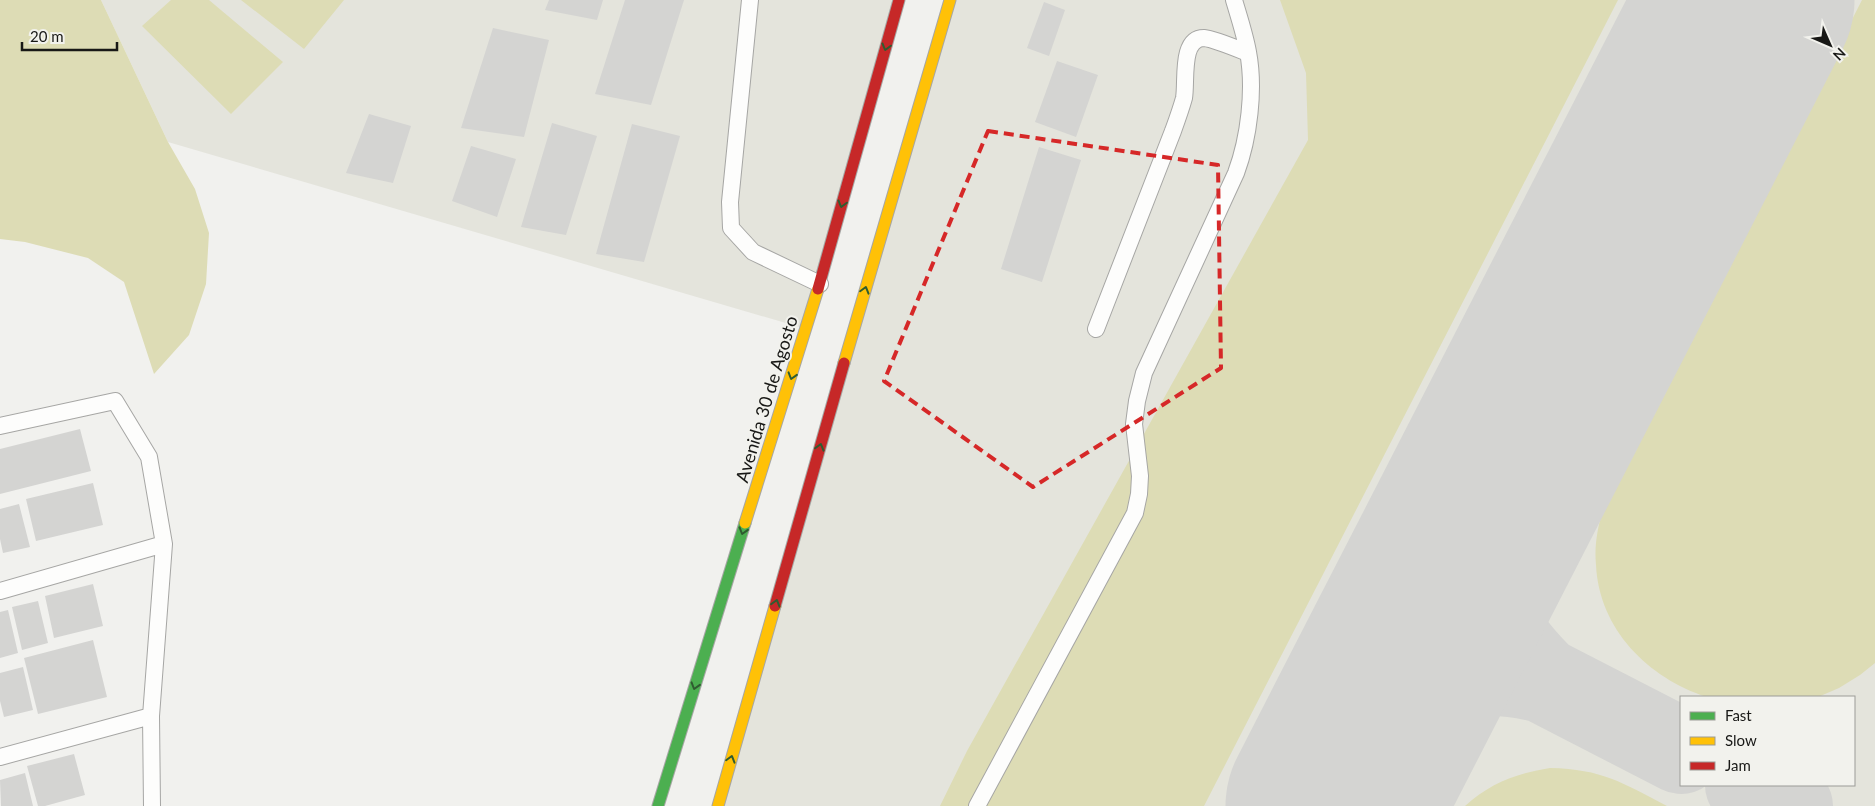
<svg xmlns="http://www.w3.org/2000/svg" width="1875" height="806" viewBox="0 0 1875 806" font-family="Lato,sans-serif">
<rect width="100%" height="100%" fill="#f1f1ee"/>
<path fill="#e4e4dc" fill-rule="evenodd" d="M101 0H899L806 329 168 142Z
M950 0H1875V806H718ZM1681 697H1854V785H1681Z"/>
<path fill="#dddcb5" d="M0 0H101L168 142 195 189 209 233 206 284 189 335 154 374 124 282 88 258 25 242 0 239Z
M171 0H209L283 62 231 114 142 26Z
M241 0H344L304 49Z
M1280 0H1618L1204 806H940L967 751 1308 140 1306 73Z
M1862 0H1875V663L1860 675 1839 688 1818 697H1707C1648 678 1599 629 1596 565 1594 545 1598 527 1603 508Z
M1550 768C1602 769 1623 783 1667 806H1465C1490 783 1518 773 1550 768Z"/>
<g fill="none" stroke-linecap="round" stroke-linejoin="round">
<path stroke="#d4d4d2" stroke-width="86" d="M1484 513C1483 523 1480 533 1480 543 1477 602 1503 641 1543 680
M1369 734C1419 678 1470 662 1543 680L1681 751
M1748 785 1790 806"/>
<path stroke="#d4d4d2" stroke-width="215" d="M1333 806 1747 0"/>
</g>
<path fill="#d4d4d2" d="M549 0H603L597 20 545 10Z
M625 0H684L651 105 595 94Z
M1044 2 1065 10 1049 56 1027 48Z
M493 28 549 40 524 137 461 128Z
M1057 61 1098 75 1076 137 1035 122Z
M369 114 411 126 393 183 346 173Z
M552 123 597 136 566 235 521 227Z
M632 124 680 136 644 262 596 254Z
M471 146 516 159 497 217 452 201Z
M1039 147 1081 160 1042 282 1001 269Z
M80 429 91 471 0 494V449Z
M93 483 103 525 36 541 26 499Z
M19 504 30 547 3 553 0 539V509Z
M93 584 103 626 54 638 45 596Z
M38 601 48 643 22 650 12 607Z
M8 610 18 653 0 658V612Z
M93 640 107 697 38 714 24 658Z
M23 667 33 710 4 717 0 701V673Z
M74 754 85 795 45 806H38L27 766Z
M25 773 33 806H1L0 780Z"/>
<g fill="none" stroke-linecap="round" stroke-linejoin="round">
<g stroke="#a6a6a4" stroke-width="18">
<path id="lane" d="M750 0 730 202 731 228 753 252 820 284
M1096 329 1173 131C1177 120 1181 109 1184 98 1187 81 1180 38 1204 38 1214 39 1238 49 1248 53
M0 426 115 401 149 457 164 544 151 716 152 806
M0 591 164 544
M0 757 151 716
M977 806 1135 513 1139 494 1140 476 1134 424 1137 401 1144 373 1236 173C1249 138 1255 89 1248 52 1245 35 1239 17 1234 0"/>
</g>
<g stroke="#a6a6a4" stroke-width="13">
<path id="fast" d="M658 806 745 523"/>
</g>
<g stroke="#a6a6a4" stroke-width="13">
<path id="slow" d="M844 363 950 0
M745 523 818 289
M718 806 775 606"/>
</g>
<g stroke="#a6a6a4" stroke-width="13">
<path id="jam" d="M818 289 899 0
M775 606 844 363"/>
</g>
<use href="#lane" stroke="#fdfdfc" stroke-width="16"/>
<use href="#fast" stroke="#4caf50" stroke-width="11"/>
<use href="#slow" stroke="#ffc107" stroke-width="11"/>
<use href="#jam" stroke="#c62828" stroke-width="11"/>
</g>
<defs><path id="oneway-chevron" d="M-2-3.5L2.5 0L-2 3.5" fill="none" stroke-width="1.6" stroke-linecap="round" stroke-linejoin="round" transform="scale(1.25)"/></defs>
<g stroke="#2f5c30">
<use href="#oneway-chevron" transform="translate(886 47) rotate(105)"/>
<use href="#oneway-chevron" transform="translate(842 204) rotate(105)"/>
<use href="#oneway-chevron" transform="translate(865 290) rotate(-74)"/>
<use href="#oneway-chevron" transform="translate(792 376) rotate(107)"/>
<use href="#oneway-chevron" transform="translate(820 447) rotate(-74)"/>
<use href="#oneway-chevron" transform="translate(743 531) rotate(107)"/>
<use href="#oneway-chevron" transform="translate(776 603) rotate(-74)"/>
<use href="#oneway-chevron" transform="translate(695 686) rotate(107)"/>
<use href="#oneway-chevron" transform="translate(731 759) rotate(-74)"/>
</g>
<path fill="none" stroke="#d62828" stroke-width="4" stroke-dasharray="10 6" stroke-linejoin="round" d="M988 131 1218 165 1221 368 1033 487 884 381Z"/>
<g text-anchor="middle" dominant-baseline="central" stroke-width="4" stroke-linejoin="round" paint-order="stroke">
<g font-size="18" fill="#181816" stroke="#f2f2ed">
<text transform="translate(766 399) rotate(-73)">Avenida 30 de Agosto</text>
</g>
</g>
<rect x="1680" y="696" width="175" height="90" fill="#f2f2ed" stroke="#9b9b97"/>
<rect x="1690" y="712" width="25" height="8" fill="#4caf50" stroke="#9b9b97"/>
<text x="1725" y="721" font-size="15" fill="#181816">Fast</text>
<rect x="1690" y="737" width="25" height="8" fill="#ffc107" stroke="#9b9b97"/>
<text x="1725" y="746" font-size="15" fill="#181816">Slow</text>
<rect x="1690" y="762" width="25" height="8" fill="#c62828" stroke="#9b9b97"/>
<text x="1725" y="771" font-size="15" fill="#181816">Jam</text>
<g transform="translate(1830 45) rotate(135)" stroke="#f2f2ed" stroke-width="4" paint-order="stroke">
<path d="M0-4L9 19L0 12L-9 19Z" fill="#181816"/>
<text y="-8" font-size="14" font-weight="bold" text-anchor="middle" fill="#181816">N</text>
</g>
<path d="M22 42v8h95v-8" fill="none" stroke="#181816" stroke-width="2.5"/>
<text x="30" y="42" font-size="15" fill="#181816" stroke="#f2f2ed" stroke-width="4" paint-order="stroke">20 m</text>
</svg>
